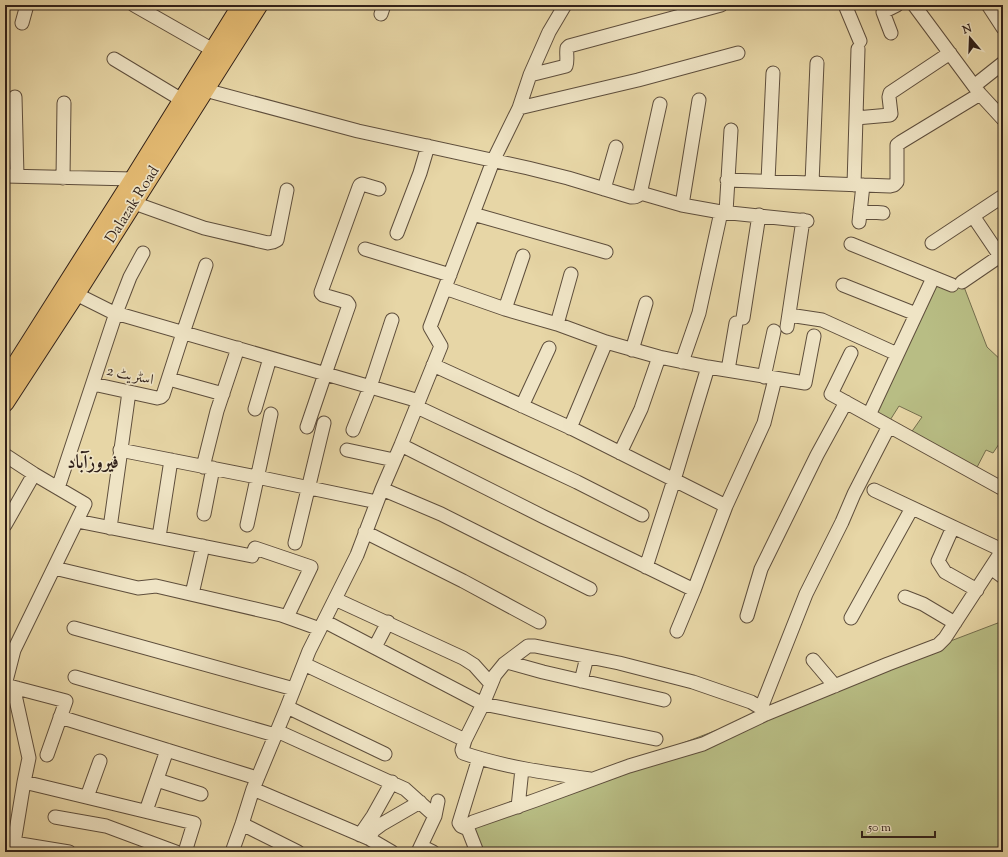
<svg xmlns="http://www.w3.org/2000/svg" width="1008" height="857" viewBox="0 0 1008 857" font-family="'Sorts Mill Goudy',Amiri,serif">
<rect width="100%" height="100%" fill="#e7d6a6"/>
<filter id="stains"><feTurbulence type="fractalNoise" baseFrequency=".005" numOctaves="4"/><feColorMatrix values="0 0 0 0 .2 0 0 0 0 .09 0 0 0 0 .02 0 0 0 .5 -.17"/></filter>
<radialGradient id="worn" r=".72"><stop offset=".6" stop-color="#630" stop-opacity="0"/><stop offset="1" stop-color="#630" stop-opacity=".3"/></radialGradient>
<path fill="#b8bd84" stroke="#746e4e" d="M933 278 951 285 961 279 987 347 1003 362V438L993 453 986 450 974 473 908 437 922 417 899 406 887 425 869 413Z
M1003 621V852H481L468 825Z"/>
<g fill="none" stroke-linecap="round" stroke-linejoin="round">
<g stroke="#5e4e3c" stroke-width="15">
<path id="minor" d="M134 5 213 50
M845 5 860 41
M914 5 980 94 1003 119
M988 5 1003 28
M381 14 384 5
M22 23 27 5
M891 33 883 12 897 5
M114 59 182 100
M530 75 566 66C568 60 566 54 567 48L569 46 721 5
M974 86 1003 63
M205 90 358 131 528 168 568 178 631 197C635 197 637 197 640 194H644L682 205 721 212 807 221
M15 97 17 176
M519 108 638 80 738 53
M856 118 890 115 891 114 889 97 890 93 950 53
M5 176 133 179
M63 178 64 103
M727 180 890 186 894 185 897 182V145L901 142 980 94
M768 181 773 73
M812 183 817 63
M854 185 858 49
M604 189 616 147
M640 194 660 104
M134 203 204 228 268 243 273 242 277 240 287 190
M682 205 699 100
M860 211 883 213
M726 212 731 130
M473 214 606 252
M973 216 1000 256
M859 222 863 185
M397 233 420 173 428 146
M932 243 1003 196
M851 244 952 285
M365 249 450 275
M962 282 1003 254
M843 285 916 314
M445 288 505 309 557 324 606 342 659 357 708 367 805 383 814 336
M76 294 112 312 419 401
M505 309 523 256
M789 315 822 320 897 354
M743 318 759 215
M557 324 571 274
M787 327 803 220
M632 350 646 303
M851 353 831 394 1003 489
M682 362 699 313 721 212
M433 365 573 429 726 506
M728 370 736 323
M764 377 774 331
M169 379 223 394
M93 384 157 398 161 397 163 395 183 333 206 265
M522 406 549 348
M417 407 577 482 642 515
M255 409 270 358
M869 415 933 278
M307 427 325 374 349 305 347 302 323 295 321 293V292L359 187 360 185 362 184 379 189
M570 428 606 342
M353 430 370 387 392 320
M401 445 544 517 694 590
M120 450 257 477 377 502
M347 450 394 460
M620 453 641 409 659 357
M5 455 34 474 85 504 14 650 5 685
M203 467 217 411 238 348
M58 488 116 313 130 277 143 253
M382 489 441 514 590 589
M874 490 1002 550
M204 514 213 468
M77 521 252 556 255 548 311 567 287 617
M5 525 34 474
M247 525 271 414
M953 527 938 561 945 572 977 590
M110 528 129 392
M365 532 463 581 539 622
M159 537 171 460
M295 543 324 423
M646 567 674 480 708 367
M54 568 138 588 156 586 281 615 320 629
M991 568 1003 577
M192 594 203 546
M905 597 923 604 955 623
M335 599 463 658 474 665 491 684
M747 616 761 569 817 455 846 402
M851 618 912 508
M324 621 483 704 656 739
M74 628 294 689
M677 631 694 590 726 506 764 423 775 379
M375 647 388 622
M813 660 835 686
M507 662 543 672 664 700
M304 664 465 740
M75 677 275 735
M581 681 587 657
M9 686 66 701 47 755
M287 707 385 754
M761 708 806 594 842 522 854 494 889 426
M60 717 257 778
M277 731 405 789 435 816
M590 779C547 773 504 767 463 753L462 750 465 740 483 704 495 675 504 664 528 646H535L619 663 693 682 751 702 761 708 766 714
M157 780 201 794
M24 782 194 823 185 852
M253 789 368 838 392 852
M87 797 100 761
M518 807 522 769
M146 811 167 750
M55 817 106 826 176 852
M242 824 298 852
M468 829 461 826 459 823 479 758
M360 835 373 816 392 782
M368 838 374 830 382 824 420 802
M14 843 69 852
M421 846 433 852
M14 852V843L24 782 29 758 15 695 17 688
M232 852 242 824 253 789 287 707 309 651 357 555 382 489 401 445 441 346 430 327 493 161 519 108 530 75 549 32 565 5
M418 852 435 816 438 801
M477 852 468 829V825L473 822 536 800 629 766 703 744 766 714 888 664 938 645 945 638 1003 549"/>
</g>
<g stroke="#302019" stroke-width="19">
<path id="major" d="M5 381 133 179 241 5
M5 403 76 294 259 5"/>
</g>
<use href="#minor" stroke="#efe4c5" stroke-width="13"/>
<use href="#major" stroke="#e4bb73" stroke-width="17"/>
</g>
<g text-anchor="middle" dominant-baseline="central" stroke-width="3.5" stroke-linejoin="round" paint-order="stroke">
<g font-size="15" fill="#302019" stroke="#efe4c5">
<text transform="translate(133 205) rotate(-58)">Dalazak Road</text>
<text transform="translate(130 376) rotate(12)">اسٹریٹ 2</text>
</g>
<g font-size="19" font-weight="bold" fill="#302019" stroke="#efe4c5">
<text x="93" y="463">فیروزآباد</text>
</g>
</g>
<rect width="1008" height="857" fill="none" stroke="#e7d6a6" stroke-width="20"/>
<rect x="6" y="6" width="996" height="845" fill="none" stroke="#302019" stroke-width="2"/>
<rect x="10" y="10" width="988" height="837" fill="none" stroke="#302019"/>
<g transform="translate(970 38) rotate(341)" stroke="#efe4c5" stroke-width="3" paint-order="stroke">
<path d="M0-3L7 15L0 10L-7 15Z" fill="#302019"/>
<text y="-6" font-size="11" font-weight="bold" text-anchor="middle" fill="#302019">N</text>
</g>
<path d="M862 831v6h73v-6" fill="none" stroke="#302019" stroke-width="2"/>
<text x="868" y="831" font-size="12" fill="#302019" stroke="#efe4c5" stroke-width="3" paint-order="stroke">50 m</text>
<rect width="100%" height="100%" filter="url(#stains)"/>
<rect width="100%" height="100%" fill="url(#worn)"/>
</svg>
